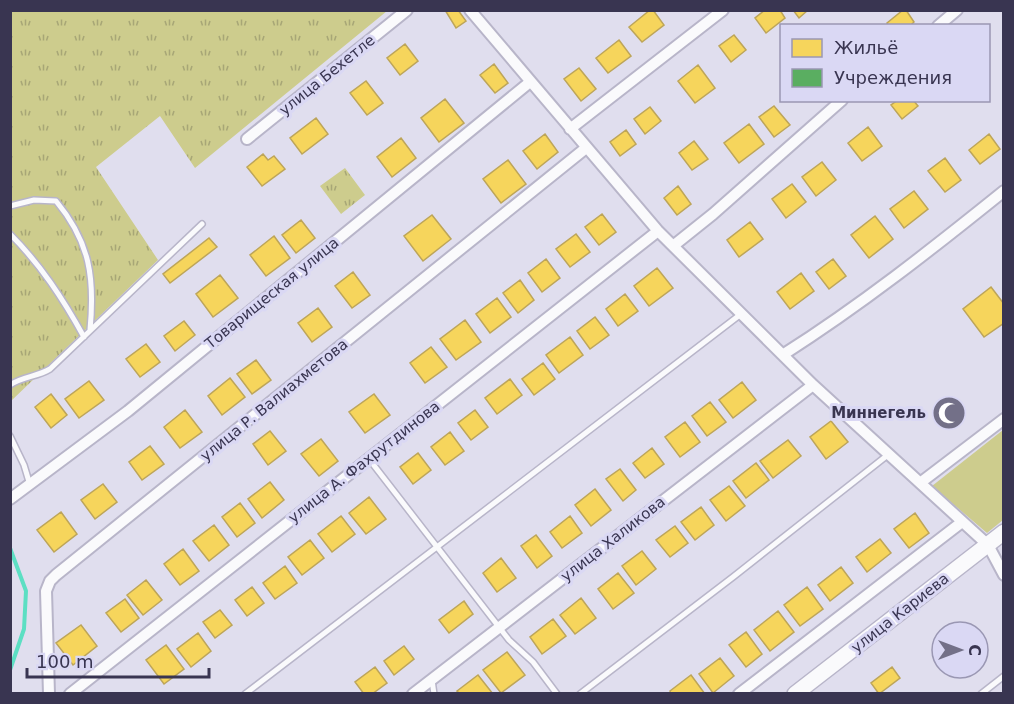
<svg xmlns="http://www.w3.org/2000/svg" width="1014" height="704" viewBox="0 0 1014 704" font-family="'DejaVu Sans',sans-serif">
<defs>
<pattern id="park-tufts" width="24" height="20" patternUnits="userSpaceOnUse" patternTransform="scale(1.5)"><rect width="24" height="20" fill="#cdcc8d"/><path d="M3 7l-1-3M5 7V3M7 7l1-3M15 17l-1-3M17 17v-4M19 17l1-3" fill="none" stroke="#a7a676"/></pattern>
</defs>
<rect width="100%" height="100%" fill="#e0deee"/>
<path fill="#cdcc8d" d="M1003 430V520L987 533 932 486Z"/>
<path fill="url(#park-tufts)" d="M11 11H387L195 168 160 116 96 167 158 260 11 401Z
M345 168 365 195 341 214 320 186Z"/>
<path fill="#f6d55c" stroke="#bda559" stroke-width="1.5" d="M445 10H458L466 21 456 28Z
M650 10H653L664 25 642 42 629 27Z
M765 10H780L785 18 766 33 755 18Z
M793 10H808L799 18Z
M903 10H906L914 22 910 26H888L887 23Z
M734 35 746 50 731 62 719 46Z
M619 40 631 56 608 73 596 58Z
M405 44 418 61 400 75 387 58Z
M494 64 508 83 495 93 480 75Z
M698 65 715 88 695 103 678 81Z
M579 68 596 89 581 101 564 79Z
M366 81 383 103 367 115 350 93Z
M445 99 464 123 439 142 421 118Z
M898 100H913L918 106 902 119 891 105Z
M774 106 790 125 774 137 759 117Z
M650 107 661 121 645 134 634 119Z
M316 118 328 134 302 154 290 138Z
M749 124 764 144 739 163 724 143Z
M868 127 882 146 862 161 848 143Z
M626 130 636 144 620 156 610 142Z
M545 134 558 152 537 169 523 151Z
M989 134 1000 149 980 164 969 150Z
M401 138 416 158 392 177 377 157Z
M694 141 708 159 692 170 679 153Z
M263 154 268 160 274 156 285 169 262 186 247 167Z
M945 158 961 180 945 192 928 171Z
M508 160 526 184 501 203 483 179Z
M822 162 836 180 816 196 802 177Z
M792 184 806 202 786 218 772 199Z
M678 186 691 204 677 215 664 198Z
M914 191 928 209 904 228 890 209Z
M602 214 616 232 599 245 585 227Z
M432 215 451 239 423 261 404 236Z
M875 216 893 239 869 258 851 235Z
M301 220 315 238 296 253 282 235Z
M750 222 763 239 739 257 727 240Z
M576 234 590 252 570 267 556 249Z
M274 236 290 258 266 276 250 255Z
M209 238 217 247 170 283 163 274Z
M546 259 560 278 542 292 528 273Z
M833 259 846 276 829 289 816 272Z
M657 268 673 288 649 306 634 286Z
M353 272 370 295 352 308 335 286Z
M801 273 814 291 790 309 777 292Z
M220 275 238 298 213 317 196 294Z
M520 280 534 300 518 313 503 293Z
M991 287 1004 304V323L984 337 963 309Z
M625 294 638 311 618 326 606 309Z
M497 298 511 317 490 333 476 314Z
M318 308 332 327 312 342 298 323Z
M595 317 609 335 590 349 577 331Z
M465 320 481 342 456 360 440 339Z
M184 321 195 335 175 351 164 336Z
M570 337 583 355 559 373 546 355Z
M146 344 160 362 140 377 126 359Z
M431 347 447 367 425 383 410 363Z
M256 360 271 380 252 394 237 374Z
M543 363 555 379 534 395 522 379Z
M230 378 245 397 222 415 208 396Z
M510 379 522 395 497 414 485 398Z
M89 381 104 400 79 418 65 399Z
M742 382 756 400 733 418 719 400Z
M51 394 67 415 51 428 35 407Z
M374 394 390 415 365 433 349 412Z
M710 402 726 422 707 436 692 416Z
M185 410 202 432 180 448 164 427Z
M475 410 488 427 471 440 458 423Z
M831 421 848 442 826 459 810 437Z
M685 422 700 442 680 457 665 437Z
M270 431 286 451 268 465 253 444Z
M450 432 464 451 445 465 431 447Z
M321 439 338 461 319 476 301 454Z
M788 440 801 456 773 478 760 461Z
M150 446 164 464 142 480 129 462Z
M652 448 664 464 645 478 633 463Z
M418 453 431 470 413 484 400 467Z
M756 463 769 480 746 498 733 481Z
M620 469 636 490 623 501 606 479Z
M270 482 284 500 262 518 248 499Z
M103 484 117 502 95 519 81 500Z
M729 486 745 506 726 521 710 500Z
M595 489 611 510 591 526 575 505Z
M369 497 386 519 366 534 349 513Z
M240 503 255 523 237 537 222 517Z
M701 507 714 525 695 540 681 522Z
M61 512 77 534 54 552 37 530Z
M915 513 929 533 909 548 894 529Z
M341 516 355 534 332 552 318 534Z
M570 516 582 533 562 548 550 532Z
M214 525 229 545 209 561 193 541Z
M675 526 688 543 670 557 656 540Z
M536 535 552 556 537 568 521 546Z
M880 539 891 553 867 572 856 557Z
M310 540 324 558 302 575 288 557Z
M183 549 199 571 180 585 164 564Z
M642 551 656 569 636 585 622 566Z
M501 558 516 578 497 592 483 573Z
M285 566 297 583 275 599 263 583Z
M841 567 853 583 830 601 818 585Z
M618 573 634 593 613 609 598 589Z
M146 580 162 600 143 615 127 595Z
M252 587 264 603 247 616 235 600Z
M807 587 823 609 800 626 784 605Z
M581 598 596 618 575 634 560 615Z
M125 599 139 618 121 632 106 613Z
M464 601 473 614 449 633 439 620Z
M220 610 232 625 215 638 203 622Z
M778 611 794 632 770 651 754 630Z
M553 619 566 636 542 654 530 637Z
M81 625 97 646 73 665 56 643Z
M746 632 762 654 746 667 729 645Z
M198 633 211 651 191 667 177 649Z
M166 645 184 669 164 684 146 660Z
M404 646 414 659 394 675 384 661Z
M507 652 525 675 501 693 483 670Z
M720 658 734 676 713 693 699 674Z
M375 667 387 683 372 694H364L355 682Z
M892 667 900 678 879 694 871 683Z
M478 675 493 694H460L457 691Z
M691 675 705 694H671L670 691Z"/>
<path fill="#5aae61" stroke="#508a5c" stroke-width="1.5" d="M939 401 960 404 958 424 937 422Z"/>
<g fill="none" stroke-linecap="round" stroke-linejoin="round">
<path stroke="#5cdfc3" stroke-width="4" d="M10 548 26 591 24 629 10 670"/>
<g stroke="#b8b5c9" stroke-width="8">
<path id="service" d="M10 206 34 200 56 201C90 242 95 278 90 330
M10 234C41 265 63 299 84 337
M10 385C23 376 37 377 50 369L202 224
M10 436 24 465 30 485
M369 459 509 640 533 662 557 694
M432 680 434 694
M245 694 741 314
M580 694 733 577 889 454
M981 694 1004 676"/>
</g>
<g stroke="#b8b5c9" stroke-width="14">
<path id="minor" d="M470 10 658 231 813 385 988 545 1004 575
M938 26 957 10
M570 129 723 10
M247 139 407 10
M673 246 713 214 842 100
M784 354C861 305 932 249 1004 191
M920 483 1004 419
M10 499 128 411 530 82
M49 694 46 591 50 581 56 575 586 148
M70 694 658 231
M413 694 813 385
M739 694 962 522"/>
</g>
<g stroke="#b8b5c9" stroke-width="18">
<path id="secondary" d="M795 694 1004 532"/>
</g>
<use href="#service" stroke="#fafafc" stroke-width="5"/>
<use href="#minor" stroke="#fafafc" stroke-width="10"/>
<use href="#secondary" stroke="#fafafc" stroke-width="15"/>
</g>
<defs>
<g id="mosque-disc" transform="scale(1.725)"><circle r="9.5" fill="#737088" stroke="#dad8f4"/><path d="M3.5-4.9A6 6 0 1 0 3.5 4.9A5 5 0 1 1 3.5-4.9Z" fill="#fff"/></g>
</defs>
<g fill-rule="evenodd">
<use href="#mosque-disc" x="949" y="413"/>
</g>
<g text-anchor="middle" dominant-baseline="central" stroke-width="6" stroke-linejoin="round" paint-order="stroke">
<g font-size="15" fill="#393551" stroke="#dad8f4">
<text transform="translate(327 75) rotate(-39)">улица Бехетле</text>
<text transform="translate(272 293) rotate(-39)">Товарищеская улица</text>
<text transform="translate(274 400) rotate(-39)">улица Р. Валиахметова</text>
<text transform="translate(364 462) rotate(-38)">улица А. Фахрутдинова</text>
<text transform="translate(613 539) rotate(-38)">улица Халикова</text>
<text transform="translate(900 613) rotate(-38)">улица Кариева</text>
</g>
<g font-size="15" font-weight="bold" fill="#393551" stroke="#dad8f4" text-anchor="end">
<text x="926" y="413">Миннегель</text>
</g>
</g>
<rect width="1014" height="704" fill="none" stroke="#393551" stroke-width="24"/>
<rect x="780" y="24" width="210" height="78" fill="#dad8f4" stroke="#9a97b3" stroke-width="1.5"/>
<rect x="792" y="39" width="30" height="18" fill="#f6d55c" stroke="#9a97b3" stroke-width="1.5"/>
<text x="834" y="54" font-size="18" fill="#393551">Жильё</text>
<rect x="792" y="69" width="30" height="18" fill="#5aae61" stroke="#9a97b3" stroke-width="1.5"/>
<text x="834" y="84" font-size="18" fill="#393551">Учреждения</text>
<g transform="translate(960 650) rotate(90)"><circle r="28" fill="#dad8f4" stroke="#9a97b3" stroke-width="1.5"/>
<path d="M0-4.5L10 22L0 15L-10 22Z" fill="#737088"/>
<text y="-9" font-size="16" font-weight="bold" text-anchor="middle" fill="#393551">С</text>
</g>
<path d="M27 668v9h182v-9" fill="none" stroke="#393551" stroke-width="3"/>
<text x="36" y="668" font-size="18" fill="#393551" stroke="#dad8f4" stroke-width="4.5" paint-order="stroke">100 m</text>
</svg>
